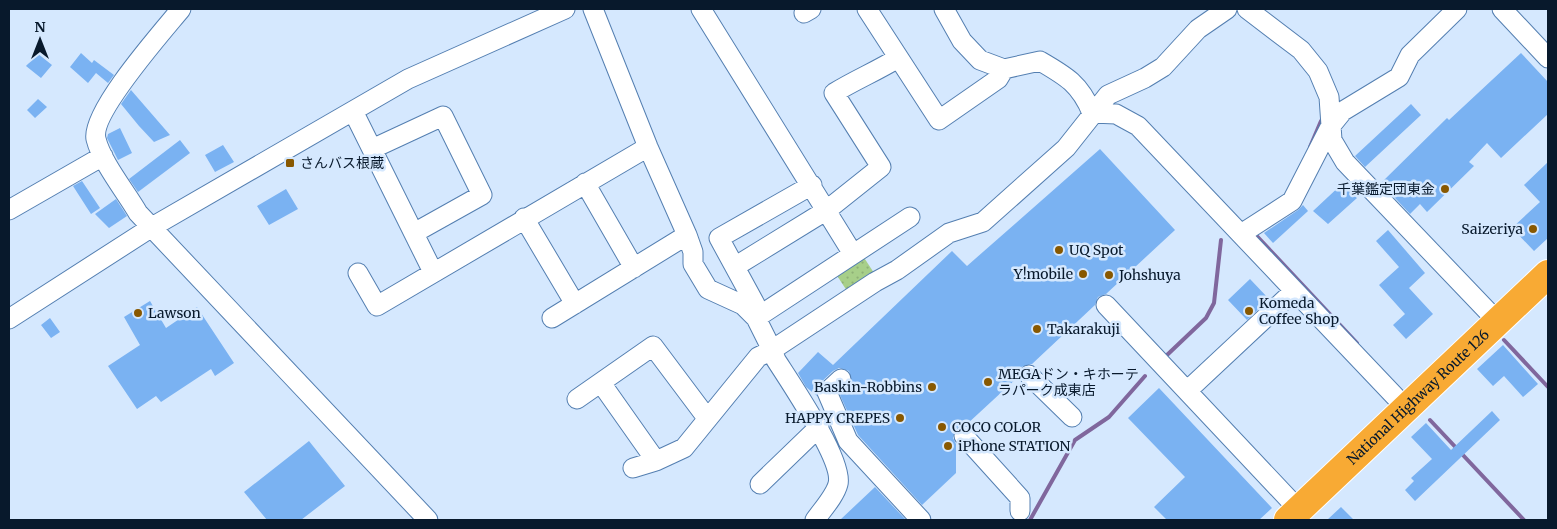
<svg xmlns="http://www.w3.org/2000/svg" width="1557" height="529" viewBox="0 0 1557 529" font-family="Merriweather,'Noto Sans JP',serif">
<defs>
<pattern id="grass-dots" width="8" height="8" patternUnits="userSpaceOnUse" patternTransform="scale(1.25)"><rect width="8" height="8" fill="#a7cf89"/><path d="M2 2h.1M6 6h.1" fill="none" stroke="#8eb176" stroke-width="1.8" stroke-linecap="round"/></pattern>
</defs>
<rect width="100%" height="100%" fill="#d5e8fe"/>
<path fill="url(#grass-dots)" d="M863 256 874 273 847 291 836 274Z"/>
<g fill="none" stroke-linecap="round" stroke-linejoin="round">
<path stroke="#80679d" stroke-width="4" d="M1310 147 1321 121
M1254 233 1357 343
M1504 340 1548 387
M1167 355 1206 318 1214 303 1221 240
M1430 420 1524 520
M1030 520 1075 440 1109 417 1145 376"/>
</g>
<path fill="#7ab2f2" d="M37 53 52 65 41 78 26 66Z
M81 53 92 63 94 60 114 75 108 83 96 73 88 83 70 67Z
M1521 53 1548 82V114L1501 158 1487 143 1469 162 1474 166 1427 212 1420 204 1410 214 1381 183 1447 118 1449 120Z
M131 90 170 135 154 142 139 126 121 104Z
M38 99 47 107 35 118 27 110Z
M1411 104 1421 115 1365 167 1355 156Z
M120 128 132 153 118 160 107 138 108 134Z
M180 140 190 153 138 192 129 179Z
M223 145 234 162 215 172 205 155Z
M1100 149 1175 230 1106 294 1098 297 1095 305 1032 364 1021 367 1018 377 966 425 956 428 953 438 956 444V473L922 505 858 435 840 395 852 383 849 371 839 368 833 371 819 384 816 390 817 396 806 387 798 373 818 352 833 365 952 251 967 266Z
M1548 162V238L1534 251 1512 228 1540 202 1524 185Z
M82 181 100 208 91 214 73 186Z
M1343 183 1357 198 1328 224 1313 211Z
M286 189 298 209 269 225 257 206Z
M116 199 127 216 109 228 95 214Z
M1303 205 1308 211 1273 243 1264 233 1298 210Z
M1388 230 1425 273 1409 288 1433 314 1406 339 1393 325 1405 314 1379 285 1399 267 1376 241Z
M1250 279 1269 299 1247 320 1228 300Z
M150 301 166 328 197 307 234 363 215 376 211 369 161 402 156 396 137 409 108 366 140 345 124 317Z
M50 318 60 332 51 338 41 325Z
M1503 345 1538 384 1523 397 1504 376 1493 386 1477 369Z
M1159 388 1272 508 1259 520H1167L1154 507 1185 477 1128 418Z
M1492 411 1500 420 1415 501 1405 490 1414 481 1411 478 1432 459 1411 437 1426 423 1451 450Z
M309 441 345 486 301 520H267L244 492Z
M875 487 906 520H840Z
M1341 507 1354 520H1327Z"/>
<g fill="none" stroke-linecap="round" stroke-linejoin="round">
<g stroke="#547fb1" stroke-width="21">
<path id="minor" d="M181 9C163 31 90 113 96 139 102 163 126 192 138 213L428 520
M593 9 648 147 687 235 693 252V264L708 289 743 305 756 318 772 350 758 357 684 448 656 461 633 468
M701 9 853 254
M867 9 939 120 998 79 1004 69 1040 61C1066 76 1080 84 1092 113
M944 9 962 41 980 60 1004 69
M1247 9 1301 50 1318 71 1329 97 1332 140 1345 162 1498 322
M1502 9 1548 58
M804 13 811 9
M353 111 433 272
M1092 113 1116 114 1138 126 1406 408
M372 149 443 116 482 195 414 233
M585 183 634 268
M812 185 719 238 755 304 756 318 910 217
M9 210 103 156
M524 218 575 304
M1241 234 1292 201 1330 127 1343 111 1399 77 1410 55 1457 9
M736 266 827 210 881 167 834 93C855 80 877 71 898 58
M358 273 377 306 648 147
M1106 305 1299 510
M552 318 687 235
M9 319 152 227 408 79 565 9
M1029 375 1072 417
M841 379 827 392 848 441 921 520
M601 383 656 461
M1187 391 1294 291
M577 399 653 346 707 418
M964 436 1020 498V511
M760 484 819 427
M815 520C822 510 835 496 838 484 844 461 790 382 776 360L772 350 875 282 897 270 949 233 983 222 1066 148 1108 95 1145 78 1163 67 1198 29 1227 9"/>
</g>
<g stroke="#fff" stroke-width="30">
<g id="highway">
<path id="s1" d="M1288 520 1548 274"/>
</g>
</g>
<use href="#minor" stroke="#fff" stroke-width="19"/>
<use href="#highway" stroke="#f8aa34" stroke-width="28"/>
</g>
<g fill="#885800" stroke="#d5e8fe" stroke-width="2">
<rect x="285" y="158" width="10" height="10" rx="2.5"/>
<circle cx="1445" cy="189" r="5"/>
<circle cx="1533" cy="229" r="5"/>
<circle cx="1059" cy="250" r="5"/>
<circle cx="1083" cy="274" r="5"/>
<circle cx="1109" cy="275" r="5"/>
<circle cx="1249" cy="311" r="5"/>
<circle cx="138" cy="313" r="5"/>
<circle cx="1037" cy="329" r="5"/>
<circle cx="988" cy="382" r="5"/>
<circle cx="932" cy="387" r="5"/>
<circle cx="900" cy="418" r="5"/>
<circle cx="942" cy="427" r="5"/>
<circle cx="948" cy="446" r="5"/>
</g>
<g text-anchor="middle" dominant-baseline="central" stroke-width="5" stroke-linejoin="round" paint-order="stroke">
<g font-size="14" fill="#08192c" stroke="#d5e8fe" text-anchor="start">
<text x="300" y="163">さんバス根蔵</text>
<text x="1435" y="189" text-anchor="end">千葉鑑定団東金</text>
<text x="1523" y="229" text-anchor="end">Saizeriya</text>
<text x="1069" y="250">UQ Spot</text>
<text x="1073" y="274" text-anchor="end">Y!mobile</text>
<text x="1119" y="275">Johshuya</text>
<text x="1259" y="303">Komeda<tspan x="1259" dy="16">Coffee Shop</tspan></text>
<text x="148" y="313">Lawson</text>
<text x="1047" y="329">Takarakuji</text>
<text x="998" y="374">MEGAドン・キホーテ<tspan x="998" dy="16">ラパーク成東店</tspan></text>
<text x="922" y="387" text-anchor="end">Baskin-Robbins</text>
<text x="890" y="418" text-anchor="end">HAPPY CREPES</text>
<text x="952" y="427">COCO COLOR</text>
<text x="958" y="446">iPhone STATION</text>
</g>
<g font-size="14" fill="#08192c" stroke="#d5e8fe">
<text stroke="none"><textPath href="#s1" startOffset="179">National Highway Route 126</textPath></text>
</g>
</g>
<rect width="1557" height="529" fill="none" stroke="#08192c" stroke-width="20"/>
<g transform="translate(40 40)" stroke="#d5e8fe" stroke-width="4" paint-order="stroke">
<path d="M0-4L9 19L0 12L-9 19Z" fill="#08192c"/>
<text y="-8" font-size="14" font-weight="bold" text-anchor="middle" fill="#08192c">N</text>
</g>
</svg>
